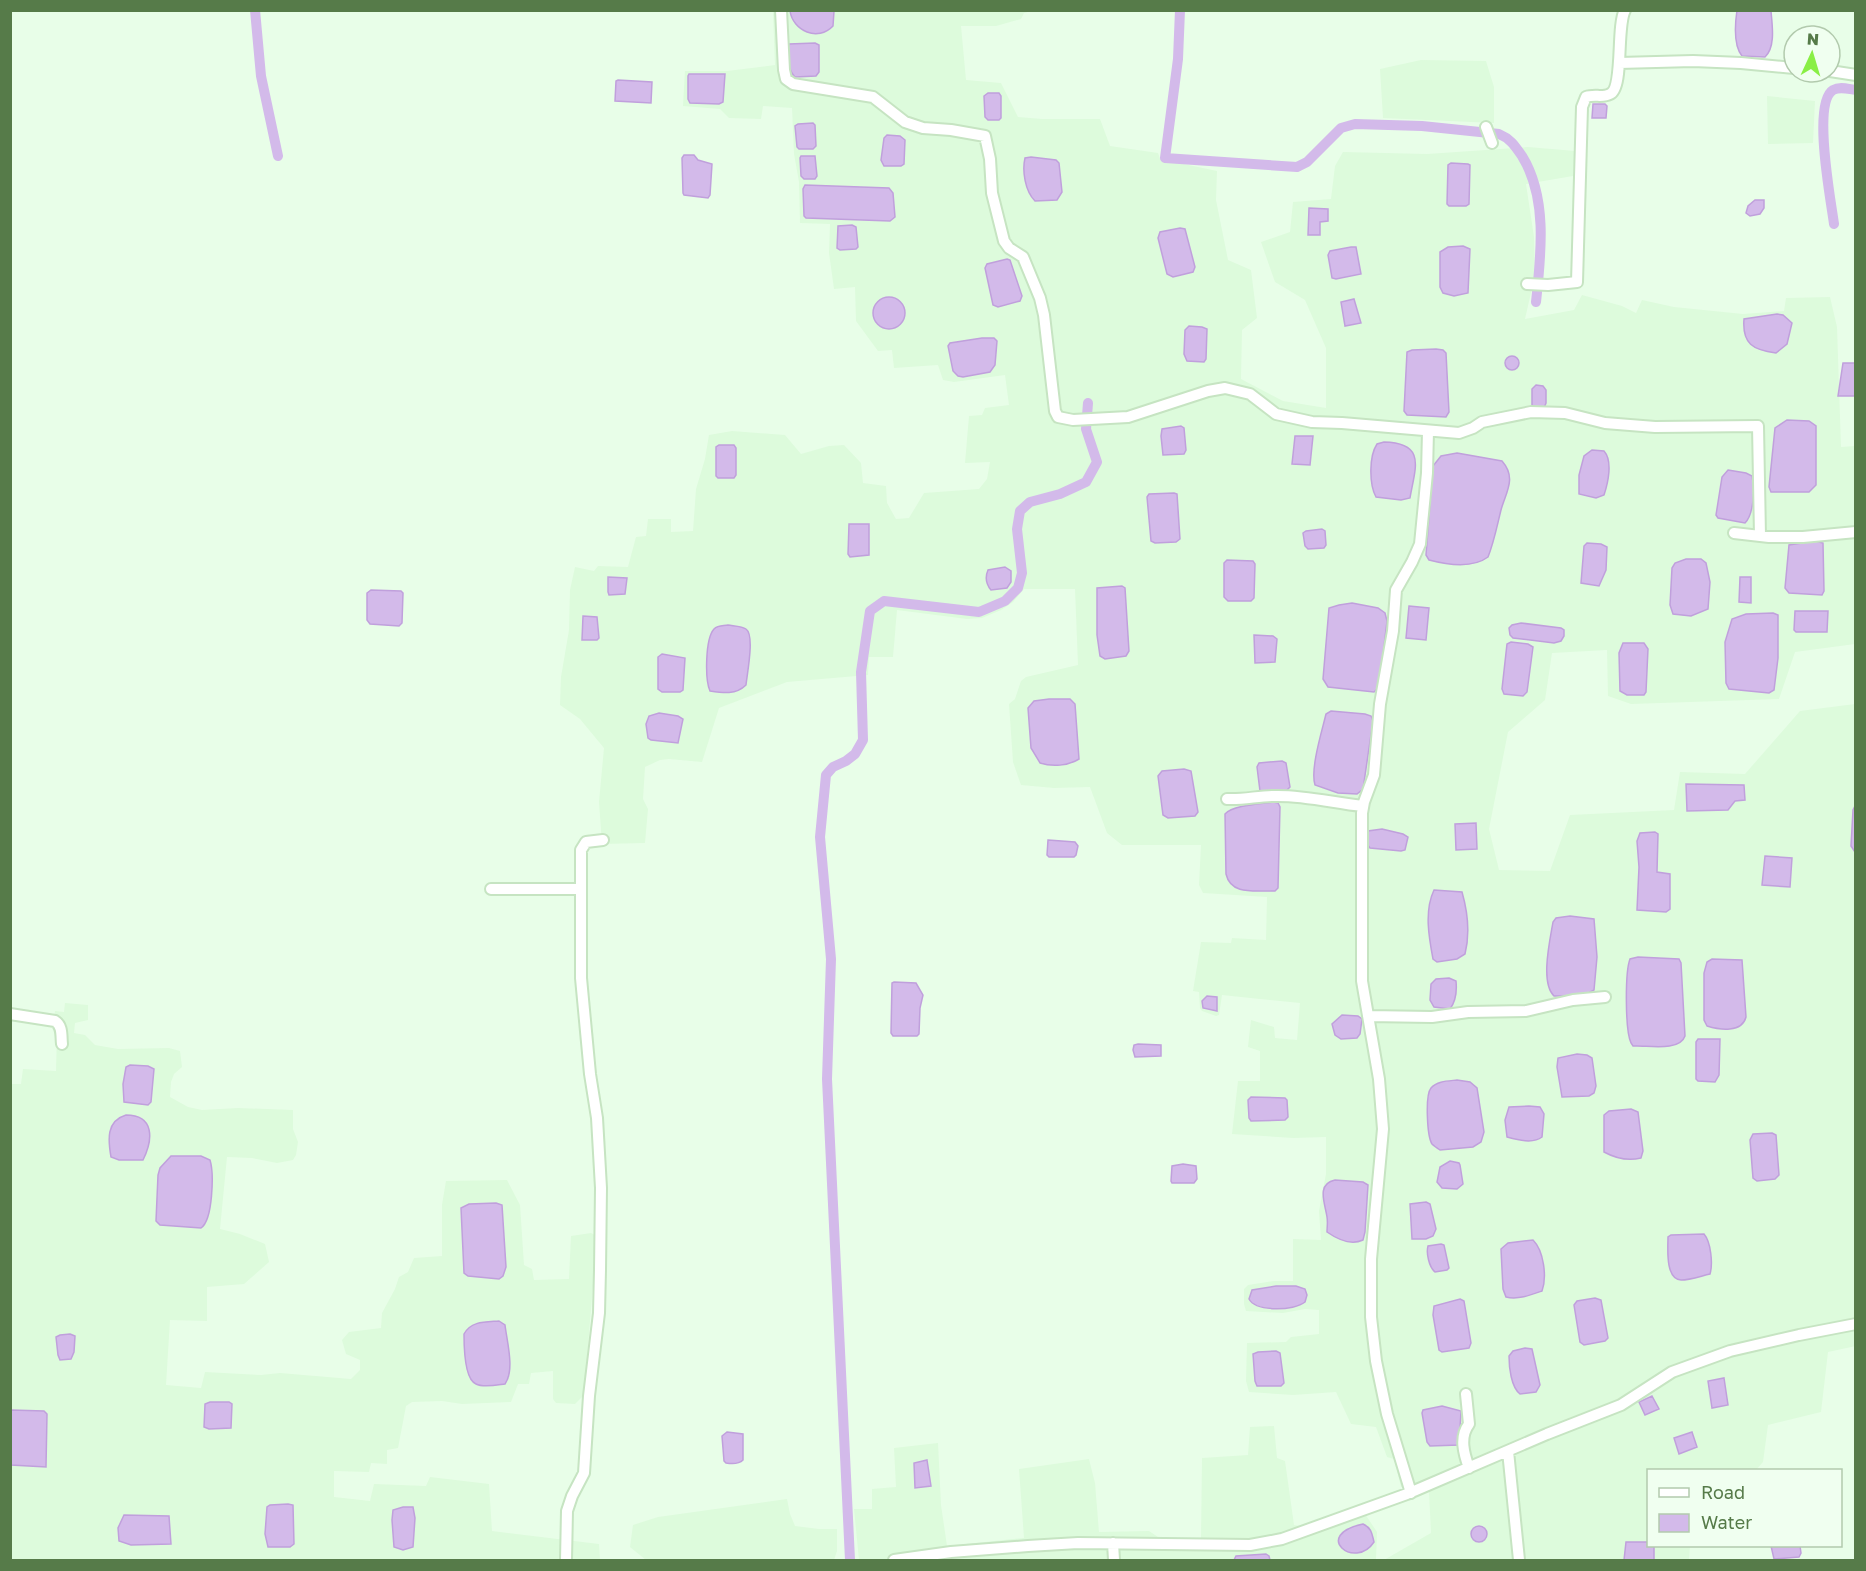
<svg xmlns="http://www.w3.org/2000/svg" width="1866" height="1571" viewBox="0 0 1866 1571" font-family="'Golos Text',sans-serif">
<rect width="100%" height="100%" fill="#e8fee8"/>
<path fill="#ddfbdc" d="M773 11H1032L1024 13 1021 19 996 26H961L966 80 1001 83 1018 117 1042 119H1100L1110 146 1158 153 1160 159 1217 171 1216 200 1228 260 1251 270 1257 318 1242 330 1241 379 1283 401 1326 408V348L1305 300 1275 282 1261 242 1290 232 1293 202 1331 199 1335 166 1343 152 1427 154 1528 147 1575 151 1573 176 1526 184 1534 237 1535 275 1525 319 1574 310 1582 295 1622 306 1636 313 1642 300 1674 307 1743 314 1784 311 1786 298 1830 297 1837 327 1841 447 1855 446V644L1795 652 1779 699 1631 704 1608 696 1607 650 1552 653 1545 700 1508 732 1489 829 1499 870 1550 871 1570 815 1674 810 1680 772 1745 774 1800 711 1855 704 1856 1346 1828 1352 1821 1412 1768 1425 1763 1462 1756 1470H1648V1546H1690L1689 1560H1384L1431 1533 1429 1491 1401 1487 1394 1459 1387 1457 1376 1427 1351 1424 1336 1392 1293 1395 1249 1392 1246 1381 1247 1343 1286 1342 1291 1337 1319 1334V1310L1305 1309 1283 1313 1246 1311 1244 1304V1289L1248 1285 1274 1281H1293V1239L1321 1240 1319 1211 1326 1174V1137L1293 1138 1232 1134 1238 1081H1260V1051L1248 1047 1251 1020 1274 1027 1275 1038 1297 1040 1300 1003 1222 995 1219 1015 1216 1016 1202 1011 1200 1008 1199 992 1193 991 1201 942 1231 943 1232 938 1266 940 1267 897 1203 893 1199 885 1201 845H1122L1107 833 1090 787 1054 788 1021 785 1013 762 1009 704 1015 699 1021 681 1026 677 1078 665 1075 589H1024L1013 602 1001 610 982 618 967 619 897 610 893 657H869L868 675 787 682 719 708 702 762 669 759 660 760 645 767 643 799 648 809 645 843 602 844 599 802 604 748 580 719 560 705 561 677 569 630 570 590 575 567 594 571 598 566 628 567 636 537 646 536 648 519H671V532L693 531 696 489 705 459 709 435 732 431 785 435 801 454 829 446 844 445 861 463 863 483 886 486 887 503 896 519 909 518 924 493 979 489 987 479 990 462 965 463 969 416 982 415 985 408 1009 405 1005 375 954 382 943 380 938 365 894 368 892 350 878 351 856 321 855 287 834 289 829 253 830 224 800 223 799 182 794 154 792 108 763 106 761 119 729 118 720 109 683 106 685 71H727L775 65Z
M1421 60 1486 61 1494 87V123L1383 118 1380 69Z
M1767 96 1815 101 1813 143 1768 144Z
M65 1003 88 1005V1020L75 1023 74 1033 85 1035 95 1045 118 1049 169 1048 180 1051 182 1067 174 1074 171 1082 170 1097 188 1107 202 1110 238 1108 293 1110V1129L298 1142 296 1155 293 1160 277 1163 252 1158 227 1157 220 1229 240 1234 265 1244 269 1262 244 1284 207 1287V1321L170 1320 166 1385 201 1388 205 1372 261 1375 280 1373 351 1379 360 1370V1360L346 1354 342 1340 349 1332 381 1328 382 1313 395 1289 399 1277 408 1272 414 1258 442 1256V1205L446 1181 507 1180 520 1205 524 1265 532 1269 534 1280 569 1279 571 1236 591 1233 597 1236 584 1395 575 1404 556 1403 553 1399V1371L531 1373 529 1384H518L511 1402 462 1404 442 1401 412 1402 406 1406 398 1448 387 1450V1464L371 1463 369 1472 334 1471V1497L370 1501 374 1484 426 1486 430 1477 489 1484 492 1531 599 1544 600 1560H11L10 1084H21L23 1069 56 1071 57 1032 53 1025 55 1011 64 1012Z
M1274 1426 1277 1458 1285 1461 1294 1525 1300 1526 1359 1505 1377 1532 1376 1560H859L854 1509H872V1489L896 1487 894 1448 938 1443 941 1505 947 1546 1024 1538 1019 1469 1089 1459 1095 1483 1099 1532 1149 1531 1158 1537 1201 1539 1202 1458 1248 1455 1250 1427Z
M787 1499 790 1514 795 1526 819 1529H837V1551L834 1560H646L630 1547 633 1525 658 1517Z"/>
<path fill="#d3baea" stroke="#c0a0dc" stroke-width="1.5" d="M1737 10 1771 11C1772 24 1776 47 1765 57L1742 56C1733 45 1735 24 1737 10Z
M790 11H834L833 26C818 42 793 31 790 11Z
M815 43 819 45V72L816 76 795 77C788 70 785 53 789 44Z
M689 74H725L723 102 719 104 690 103 688 99V76Z
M618 80 652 82 651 103 615 101 616 81Z
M988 93H999L1001 96V118L999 120H988L985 117 984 96Z
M1593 104H1605L1607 106 1606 118H1592Z
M813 123 815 125 816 146 813 149H799L797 147 795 126 798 124Z
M887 135 900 136 905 140 904 164 901 166H884L881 160 884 138Z
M684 155H694L698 160 712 164 710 195 708 198 684 195 683 193 682 158Z
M801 156H815L817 176 815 179H804L801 176 800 158Z
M1031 157 1056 160 1059 163 1062 192 1057 200 1035 201C1025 191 1022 171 1025 158Z
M1451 163 1468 164 1470 165 1469 204 1466 206H1449L1447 204 1448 165Z
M805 185 889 188 893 193 895 217 890 221 806 218 804 216 803 189Z
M1755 200H1764V208L1760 214 1750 216 1746 213 1748 206Z
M1309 208 1328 209V221L1320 222V235H1308Z
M852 225 856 227 858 247 856 249 840 250 837 248 838 226Z
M1180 228 1185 229 1195 267 1193 272 1173 277 1167 274 1158 238 1160 232Z
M1463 246 1470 249 1468 293 1454 296 1443 293 1440 287V252L1448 247Z
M1351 247H1356L1361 274 1336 279 1332 278 1328 255 1330 251Z
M1007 259 1010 260 1022 296 1020 301 998 307 993 305 985 268 987 264Z
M873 313a16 16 0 1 1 32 0a16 16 0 1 1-32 0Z
M1354 299 1361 323 1345 326 1341 302Z
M1777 314 1783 315 1792 323 1787 344 1776 353C1753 350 1742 344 1744 319Z
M1189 326 1202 327 1207 329 1206 359 1204 362 1187 361 1184 354 1185 330Z
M982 338H994L997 341 995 365 990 372 963 377 958 376 953 371 948 346 950 343Z
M1436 349 1443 350 1446 353 1449 412 1446 417 1407 415 1404 411 1407 352 1412 350Z
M1505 363a7 7 0 1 1 14 0a7 7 0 1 1-14 0Z
M1843 363H1855V396H1838Z
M1536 385 1543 386 1546 390V403L1544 408H1535L1532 405V389Z
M1787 420 1809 421 1816 426V485L1809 492H1771L1769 487 1775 428Z
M1181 426 1184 428 1186 450 1184 454 1163 455 1161 436 1162 429Z
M1295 436H1313L1310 465 1292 464Z
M1384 442C1427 443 1415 468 1410 498L1401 500 1376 497C1369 484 1369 456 1377 444Z
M719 445H734L736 448V475L734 478H718L716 476V447Z
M1592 450 1604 451C1613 461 1608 483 1604 495L1596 498 1579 494V475L1584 456Z
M1457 453 1502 461C1517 478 1506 492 1501 510 1497 526 1494 542 1488 557 1472 569 1448 565 1429 560L1426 555 1433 466 1441 456Z
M1728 470 1746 473 1752 476C1755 488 1754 514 1745 523L1718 518 1716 515 1722 477Z
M1174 493 1177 494 1180 539 1176 542 1155 543 1151 541 1147 497 1149 494Z
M849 524H869V555L850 557 848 554Z
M1322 529 1325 531 1326 545 1324 548 1308 549 1305 546 1303 533 1306 531Z
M1815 541 1823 543 1824 591 1822 595 1789 593 1785 588 1789 545Z
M1587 543 1601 544 1607 547 1606 570 1599 586 1581 583 1584 546Z
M1686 559H1701L1706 563 1710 582 1708 609 1691 616 1673 614 1670 605 1672 568 1675 563Z
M1227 560 1253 561 1255 564 1254 598 1251 601H1228L1224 597V563Z
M1005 567 1011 571V582L1007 588 991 590C986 584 985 577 988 570Z
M608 577 627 578 625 594 609 595 608 592Z
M1740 577H1751V603L1739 602Z
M1122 586 1125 588 1129 651 1126 656 1105 659 1100 656 1097 635V588Z
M371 590 401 591 403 593 402 623 399 626 370 624 367 620V593Z
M1352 603 1378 608 1385 613 1387 621 1379 687 1374 692 1328 687 1323 679 1329 608 1339 605Z
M1409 606 1429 608 1426 640 1406 638Z
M1795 611H1828L1827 632H1796L1794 630Z
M1773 613 1778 615V658L1774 690 1769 693 1729 689 1726 683 1725 642 1732 619 1746 614Z
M583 616 597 617 599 638 597 640H582Z
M1521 623 1561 628 1564 630V636L1561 641 1554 643 1513 638 1510 635 1509 628 1512 625Z
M728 625C734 626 742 626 746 629 755 635 747 674 746 685 736 695 723 693 710 691 705 680 705 639 714 629 718 625 723 626 728 625Z
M1254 635 1273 636 1277 639 1275 662 1255 663Z
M1511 642 1528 644 1533 647 1527 692 1523 696 1504 694 1502 689 1507 644Z
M1623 643H1644L1648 649 1646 692 1644 695H1627L1620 691 1619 653Z
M662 654 685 658 683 690 680 692H662L658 689V657Z
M1049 699H1070L1075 704 1079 759C1068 766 1052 767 1040 763L1031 748 1028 708 1034 701Z
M1331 711 1365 714 1371 716 1373 721 1363 789 1357 794 1338 793 1315 785C1310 769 1322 731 1326 714Z
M659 713 678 716 683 719 678 743 651 740 648 738 646 724 649 716Z
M1282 761 1286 763 1290 787 1286 791 1263 793 1260 791 1257 767 1259 763Z
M1184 769 1191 771 1198 812 1195 816 1168 818 1163 815 1158 776 1162 771Z
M1686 784 1744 785 1745 800 1735 801 1728 810 1687 811Z
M1273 802 1278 803 1280 807 1278 888 1275 891C1256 890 1231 896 1226 874L1225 814C1233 805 1261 804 1273 802Z
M1855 806H1856L1855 852 1851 846 1853 810Z
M1476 823 1477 849 1456 850 1455 824Z
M1382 829 1403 834 1408 837 1405 850 1401 851 1370 848 1367 844 1368 831Z
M1655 832 1658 834 1657 872 1670 874V909L1666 912 1637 910 1639 867 1637 841 1640 833Z
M1048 840 1075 842 1078 846 1076 855 1074 857H1049L1047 855Z
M1765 856 1792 858 1790 887 1762 885Z
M1434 890 1462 892C1468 913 1470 934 1465 954L1457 959 1437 962 1433 959C1429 938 1424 911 1434 890Z
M1570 916 1594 919 1597 957 1594 990 1583 996H1554C1540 983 1550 940 1553 922L1556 918Z
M1638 957 1679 959 1681 963 1685 1036C1680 1051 1651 1046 1637 1046H1633L1631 1043C1625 1030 1625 972 1630 959Z
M1712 959 1742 960 1746 1017C1742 1033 1720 1030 1707 1026L1704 1020V973L1707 962Z
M1449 978 1456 981C1457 991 1456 1001 1450 1009L1434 1007 1430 1000 1431 984 1436 979Z
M894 982 916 983 923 995 920 1008 919 1034 917 1036H893L891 1033 892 983Z
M1207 996 1217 997V1011L1203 1008 1202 1001Z
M1342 1015 1358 1016 1362 1019 1360 1034 1357 1038 1341 1039 1335 1035 1332 1024Z
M1698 1039H1720L1719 1075 1715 1082 1698 1081 1696 1079V1042Z
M1138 1044 1161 1045V1056L1135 1057 1133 1050 1134 1045Z
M1577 1054 1587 1055 1592 1058 1596 1086 1594 1093 1589 1096 1562 1097 1557 1067 1558 1058Z
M130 1065 148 1066 154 1069 151 1102 148 1105 124 1102 123 1084 126 1067Z
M1457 1080 1470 1082 1477 1088 1484 1132 1481 1142 1473 1147 1440 1150C1437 1148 1434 1146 1432 1144 1427 1136 1425 1095 1431 1088 1437 1081 1448 1081 1457 1080Z
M1251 1097 1285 1098 1287 1100 1288 1117 1285 1120 1251 1121 1249 1118 1248 1100Z
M1529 1106 1540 1107 1544 1114 1542 1137C1533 1144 1518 1140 1507 1137L1505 1120 1509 1107Z
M1631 1109 1638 1112 1643 1151 1641 1158C1629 1161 1615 1158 1604 1152V1115L1609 1111Z
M126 1115C155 1115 153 1140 143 1160H119L111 1157C108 1140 106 1121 126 1115Z
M1772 1133 1776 1135 1779 1175 1775 1179 1757 1181 1753 1178 1750 1140 1753 1134Z
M171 1156H201L210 1160C214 1173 213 1220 201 1228L160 1225 156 1221 158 1175 160 1168Z
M1450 1161 1459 1163 1460 1165 1463 1184 1457 1189 1442 1188 1437 1182 1440 1167Z
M1183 1164 1196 1166 1197 1179 1194 1183H1172L1171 1181 1172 1166Z
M1335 1180 1363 1182 1368 1185 1365 1232 1363 1240C1350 1246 1337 1239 1327 1232 1327 1227 1328 1222 1327 1217 1325 1203 1316 1184 1335 1180Z
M1426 1202 1430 1204 1436 1229 1433 1236 1426 1239H1412L1410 1204Z
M496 1203 502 1205 506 1267 503 1276 499 1279 468 1276 464 1273 461 1208 469 1204Z
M1704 1234C1711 1242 1713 1264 1710 1274 1701 1276 1690 1280 1681 1280 1665 1279 1668 1248 1668 1237L1671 1235Z
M1533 1240C1544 1251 1547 1277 1542 1291 1531 1295 1518 1300 1506 1297L1503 1289 1501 1249 1508 1243Z
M1441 1244 1444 1245 1449 1268 1447 1270 1435 1272C1429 1267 1426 1253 1428 1246Z
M1276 1286H1296L1305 1289 1307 1295 1305 1302C1294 1311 1256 1312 1249 1299L1252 1290Z
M1595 1298 1601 1300 1608 1338 1605 1341 1584 1345 1580 1342 1574 1305 1577 1301Z
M1460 1299 1464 1301 1471 1343 1469 1348 1442 1352 1439 1350 1433 1315 1434 1306Z
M499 1321 505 1325C507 1342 515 1370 505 1384 497 1385 483 1388 476 1384 464 1379 464 1346 464 1334 471 1321 485 1322 499 1321Z
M70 1334 75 1336 74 1352 71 1359 60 1360 58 1355 56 1337 60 1335Z
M1525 1348 1532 1349 1540 1385 1536 1392 1520 1394C1511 1387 1509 1367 1509 1356L1513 1351Z
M1276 1351 1280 1353 1284 1383 1281 1386H1257L1255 1381 1253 1354 1258 1352Z
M1724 1378 1728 1405 1712 1408 1708 1381Z
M1652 1396 1659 1409 1645 1415 1639 1402Z
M210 1402H229L232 1404 231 1428 209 1429 204 1427 205 1404Z
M1442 1406 1461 1411 1459 1445 1430 1446 1427 1442 1422 1413 1423 1410Z
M11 1410 44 1411 47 1414 46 1467 11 1465Z
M727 1432 743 1434V1460C739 1464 732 1464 726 1463L724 1461 722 1436Z
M1692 1432 1697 1447 1679 1454 1674 1438Z
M927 1460 931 1486 915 1488 914 1463Z
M288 1504 293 1505 294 1544 290 1547H268L265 1534 267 1507 270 1505Z
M403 1507H413L415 1518 413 1547 403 1550 394 1547 392 1520 393 1510Z
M124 1515 169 1516 171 1544 131 1545 119 1541 118 1528Z
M1363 1524C1372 1528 1372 1534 1374 1542 1355 1571 1311 1535 1363 1524Z
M1471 1534a8 8 0 1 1 16 0a8 8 0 1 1-16 0Z
M1626 1542H1648V1546H1654V1560H1624Z
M1771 1546H1800L1801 1553 1799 1557 1774 1559Z
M1266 1554 1269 1556 1270 1560H1234L1236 1556Z"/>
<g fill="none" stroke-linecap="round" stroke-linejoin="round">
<path stroke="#d3baea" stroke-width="10" d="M255 10 261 76 278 156
M1180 10 1178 59 1165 158 1297 167 1307 162 1341 128 1355 124 1422 126 1499 134C1511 139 1515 146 1522 156 1548 198 1541 255 1536 302
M1834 224C1831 201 1812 103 1833 90 1840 86 1848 89 1856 90
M850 1560 827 1079 831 959 820 837 826 775 833 767 846 761 855 754 863 740 861 672 870 611 884 601 979 612 1005 601 1018 588 1022 573 1017 529 1020 511 1030 502 1060 494 1086 482 1097 462 1086 429 1088 403"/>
<g stroke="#c6e4c2" stroke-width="14">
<path id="minor" d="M781 10 784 70 786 79 793 84 873 97 905 122 923 128 951 130 985 136 990 159 992 193 1004 241 1009 248 1023 257 1040 298 1044 315 1055 411 1058 417 1073 420 1128 417 1208 391 1225 388 1250 394 1276 414 1312 422 1342 423 1459 433 1473 428 1482 422 1531 412 1565 413 1605 423 1655 427 1758 426 1760 536
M1619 63 1693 61 1741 63 1794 68
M1830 71 1856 75
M1486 127 1492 143
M1527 284 1548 285 1577 282 1582 107 1586 97C1594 94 1603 98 1610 94 1624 88 1616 26 1625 10
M1734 533 1769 537H1803L1856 532
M1227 799C1243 800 1258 796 1274 796 1305 795 1333 803 1363 806
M491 889H580
M10 1014 55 1021C63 1026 61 1036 62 1044
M1368 1016 1432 1017 1468 1012 1526 1011 1573 1000 1605 997
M1466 1394 1469 1424C1459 1437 1464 1454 1469 1468
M1508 1451 1519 1560
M1411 1493 1387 1414 1376 1361 1371 1317V1259L1383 1129 1379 1079 1362 981V813L1364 802 1374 775 1380 704 1393 631 1396 590 1412 562 1420 544 1427 473 1428 431
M1113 1543 1114 1560
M566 1560 567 1511 572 1496 584 1473 589 1396 599 1313 600 1270 601 1188 597 1118 590 1074 581 978V850L586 842 603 840
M894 1560 951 1552 1028 1546 1078 1543 1250 1545 1282 1539 1407 1494 1547 1434 1621 1405 1672 1372 1730 1351 1799 1335 1856 1324"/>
</g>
<use href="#minor" stroke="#fff" stroke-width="10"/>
</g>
<rect width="1866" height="1571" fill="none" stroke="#567b49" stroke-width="24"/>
<rect x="1647" y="1469" width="195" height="78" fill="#f0fff0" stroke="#b2caad" stroke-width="1.5"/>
<rect x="1659" y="1488" width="30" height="9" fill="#ffffff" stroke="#b2caad" stroke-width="1.5"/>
<text x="1701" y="1499" font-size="18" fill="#567b49">Road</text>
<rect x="1659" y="1514" width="30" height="18" fill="#d3baea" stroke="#b2caad" stroke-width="1.5"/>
<text x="1701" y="1529" font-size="18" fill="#567b49">Water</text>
<g transform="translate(1812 54) rotate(4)"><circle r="28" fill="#f0fff0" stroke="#b2caad" stroke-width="1.5"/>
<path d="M0-4.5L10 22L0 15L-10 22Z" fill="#89ef45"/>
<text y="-9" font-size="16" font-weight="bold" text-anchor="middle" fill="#567b49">N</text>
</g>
</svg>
